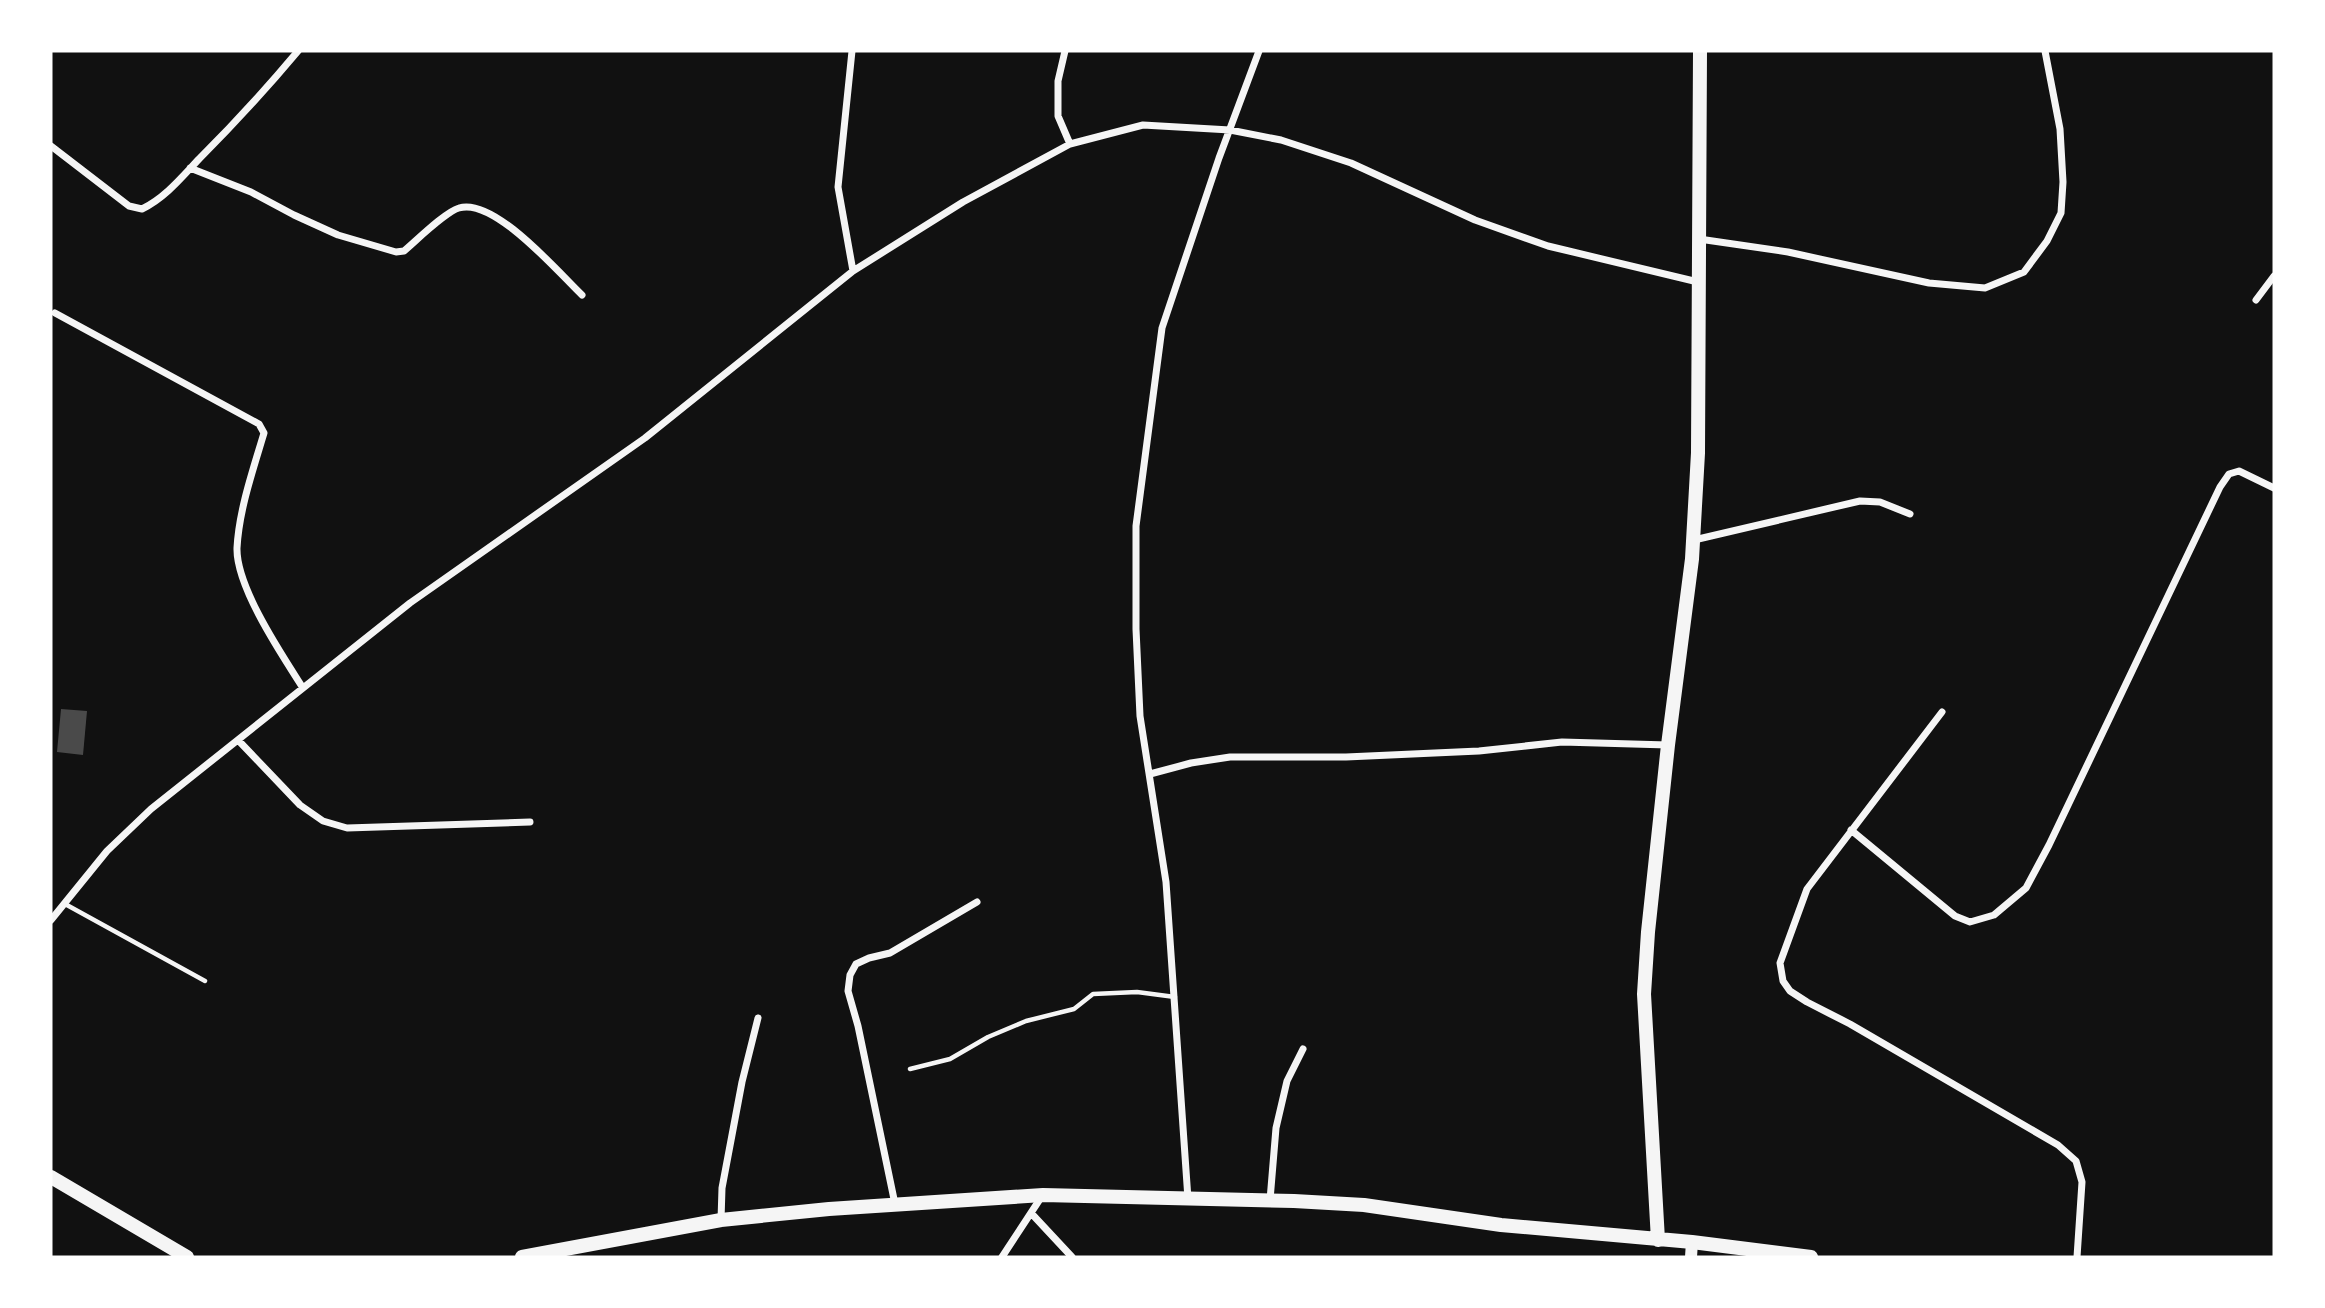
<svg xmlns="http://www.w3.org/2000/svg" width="2325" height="1308" viewBox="0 0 2325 1308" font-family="'Alegreya Sans',sans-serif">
<rect width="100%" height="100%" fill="#111"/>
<path fill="#4a4a4a" d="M61 709 87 711 83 755 57 752Z"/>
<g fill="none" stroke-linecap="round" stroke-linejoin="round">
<path stroke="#f5f5f5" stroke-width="4.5" d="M65 904 205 981
M910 1069 950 1059 988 1037 1026 1021 1074 1009 1093 994 1137 992 1175 997"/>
<path stroke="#f5f5f5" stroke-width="7" d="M852 51 838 187 853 271
M1065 51 1058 81V116L1070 144
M51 146 129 206 142 209C165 198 182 177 199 159 234 124 267 88 298 51
M190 168 251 192 294 215 338 235 396 252 404 251C416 241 445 212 459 208 494 197 558 272 582 295
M1699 239 1788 252 1929 283 1985 288 2024 272 2047 241 2061 213 2063 182 2060 129 2045 51
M2256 300 2274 276
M55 313 259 424 264 433C253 470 239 510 237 548 236 587 282 655 303 688
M1694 540 1860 501 1880 502 1910 514
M1942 712 1807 889 1780 963 1783 981 1790 991 1807 1002 1850 1024 2058 1145 2076 1161 2082 1182 2077 1257
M238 740 300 805 323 821 347 828 530 822
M1150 774 1191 763 1230 757H1346L1479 751 1562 742 1668 745
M1851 830 1955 916 1970 922 1994 915 2026 888 2049 845 2220 487 2229 474 2239 471 2274 488
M51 920 107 851 151 809 410 603 645 438 853 271 963 202 1070 144 1143 125 1230 130 1281 140 1351 163 1475 220 1548 246 1698 282
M1188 1199 1166 882 1140 716 1136 629V526L1162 328 1219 158 1259 51
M1270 1200 1276 1128 1287 1081 1303 1049
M895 1204 858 1026 848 991 850 975 856 964 869 958 890 953 977 902
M1031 1213 1072 1257
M721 1220 722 1188 742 1082 758 1018
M1002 1257 1042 1196"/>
<path stroke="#f5f5f5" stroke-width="12" d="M1691 1257 1692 1242"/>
<path stroke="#f5f5f5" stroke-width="14" d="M51 1177 187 1257
M1658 1240 1644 994 1648 932 1668 745 1692 559 1698 453 1700 51
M522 1257 721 1220 829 1209 1043 1195 1294 1201 1364 1205 1501 1225 1692 1242 1811 1257"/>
</g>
<rect width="2325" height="1308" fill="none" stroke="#ffffff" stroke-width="105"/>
</svg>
